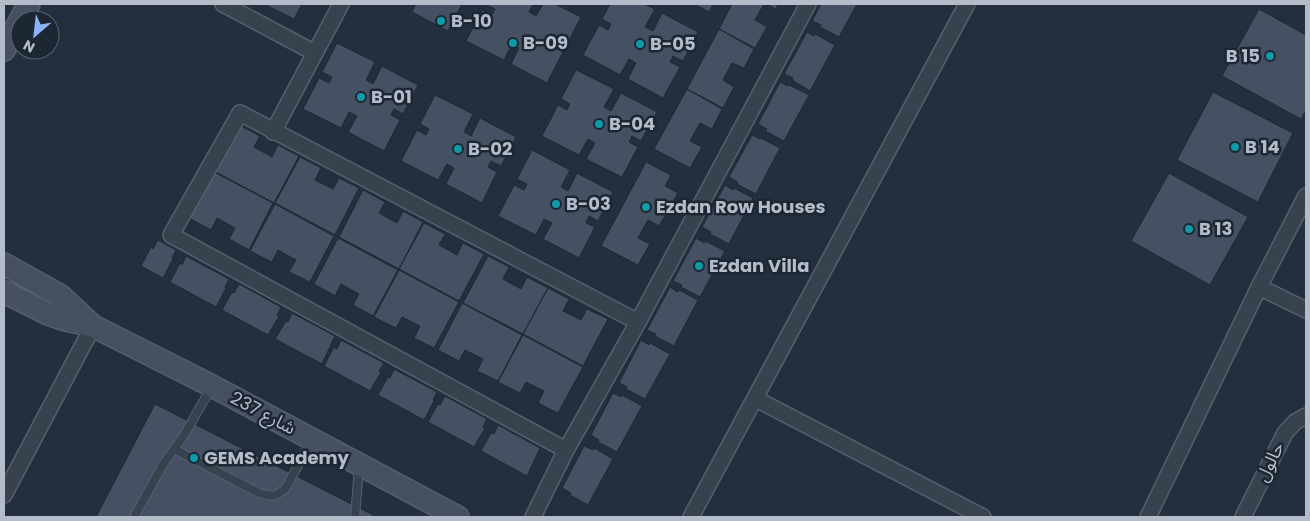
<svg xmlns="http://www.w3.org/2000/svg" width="1310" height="521" font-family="Poppins,'Noto Sans Arabic',sans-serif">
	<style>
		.building { fill: #455162; stroke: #1f2835 }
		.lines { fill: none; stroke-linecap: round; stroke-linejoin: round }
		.lane-casing { stroke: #565f6c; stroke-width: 10 }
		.street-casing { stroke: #565f6c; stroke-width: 18 }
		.secondary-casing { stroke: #565f6c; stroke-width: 24 }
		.lane { stroke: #38414e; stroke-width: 8 }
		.street { stroke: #38414e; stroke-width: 15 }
		.secondary { stroke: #465061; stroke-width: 21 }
		.culture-dot { fill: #0f9aa8; stroke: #1d2633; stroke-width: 2 }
		.labels { text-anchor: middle; stroke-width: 5; stroke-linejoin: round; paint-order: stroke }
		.poi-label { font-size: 18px; font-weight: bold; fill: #b4bcc9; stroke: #1d2633; text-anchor: start }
		.street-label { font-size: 18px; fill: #b4bcc9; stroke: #1d2633 }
	</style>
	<rect width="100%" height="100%" fill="#242f3e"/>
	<path class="building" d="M264,4H302L294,19Z
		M416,4H462L448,31L412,12Z
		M485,4H533L529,12L536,16L543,4H555L581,17L566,46L557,41L554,47L563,52L547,83L511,64L519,48L512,44L504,60L466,41L482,10L492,15L495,9Z
		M610,4H644L655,9L645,27L653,31L662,13L698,32L683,61L673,56L670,62L680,67L663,98L628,79L636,63L629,59L620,75L583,55L599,25L608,30L611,24L602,19Z
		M694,4H713L709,12Z
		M732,4H764L755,20L767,27L755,48L719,29Z
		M767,4H778L776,9Z
		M821,4H857L839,37L820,27L821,25L812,21Z
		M1259,9L1306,35V110L1301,119L1222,76Z
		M719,29L754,49L744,68L732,63L723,80L734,87L723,108L687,89Z
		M807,32L814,36L815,34L835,45L810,91L792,80L793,78L784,74Z
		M337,43L375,62L366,80L373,84L382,66L418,85L403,114L394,109L391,115L400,120L384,151L348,132L357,116L349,112L341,128L303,109L319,78L329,83L332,77L322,72Z
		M576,70L614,89L604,107L611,111L621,93L657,112L641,141L632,136L629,142L638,147L622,177L586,159L595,143L588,139L579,155L542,136L558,105L567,110L570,104L561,99Z
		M780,82L788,86L789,85L809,95L784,141L765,131L767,129L758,124Z
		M687,89L722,109L712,129L700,123L690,141L702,147L690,168L654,149Z
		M1213,92L1293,133L1258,202L1177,160Z
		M435,95L473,114L464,132L471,136L480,118L516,137L501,166L491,161L488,167L497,172L482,203L446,184L454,168L447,164L438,180L401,161L417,130L426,135L429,129L420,124Z
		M239,125L260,136L254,147L272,157L278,145L299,156L274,203L214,171Z
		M752,135L760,139L761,138L780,148L756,194L737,184L738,182L729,177Z
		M532,150L570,170L561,187L568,191L577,173L613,192L598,221L589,216L586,223L595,227L579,258L543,239L552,223L544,219L536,235L498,216L514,185L524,190L527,184L517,179Z
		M300,157L321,168L315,180L333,189L339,178L359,188L335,235L275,203Z
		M646,162L671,175L665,186L678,193L659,226L648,220L638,238L650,244L638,265L601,246Z
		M214,172L273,203L249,250L229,239L235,228L217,218L211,230L189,218Z
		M1169,173L1248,217L1210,285L1131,241Z
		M725,185L733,190L734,188L753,198L729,244L710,234L711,232L702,227Z
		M363,190L385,202L379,213L397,223L403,211L423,222L399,269L339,237Z
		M275,204L334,236L310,282L289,272L296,260L278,250L272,262L250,251Z
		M424,223L445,234L439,245L457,255L463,243L484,254L459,301L399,269Z
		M338,238L398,270L373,316L353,305L359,294L341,284L335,296L314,284Z
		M696,238L704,243L705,241L725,251L700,297L681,287L682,285L673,281Z
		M158,240L176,250L172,258L173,259L163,278L141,266L151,247L153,249Z
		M186,256L229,279L225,287L226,288L216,307L170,282L180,263L182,265Z
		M488,256L509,267L503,279L521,289L527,277L548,288L523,334L463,303Z
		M399,270L459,302L434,348L414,338L420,326L402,317L396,328L374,317Z
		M239,284L281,307L277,315L279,316L268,335L222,310L232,292L234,293Z
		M670,287L678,292L679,290L698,300L674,346L655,336L656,334L647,330Z
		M548,288L569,299L563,311L581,320L587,309L608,319L583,366L523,334Z
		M462,303L522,335L498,381L477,371L483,359L465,350L459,361L438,350Z
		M292,313L335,336L322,364L275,339L286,321L288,322Z
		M523,335L583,367L558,413L538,403L544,391L526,382L520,393L498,382Z
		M341,340L384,363L379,371L381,372L370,391L324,366L334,347L337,349Z
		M641,340L649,345L650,343L670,354L645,399L626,389L627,387L619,383Z
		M394,369L437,392L433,400L434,401L424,420L378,395L388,377L390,378Z
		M613,393L621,397L622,395L642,406L617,452L598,442L599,440L591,435Z
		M445,396L487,419L483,427L485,428L474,447L428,422L438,404L440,405Z
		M155,404L377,517H96Z
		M498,425L540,448L527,476L481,451L491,433L494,434Z
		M584,446L593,450L594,448L613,459L588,505L570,495L571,493L562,488Z"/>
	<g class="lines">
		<g class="lane-casing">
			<path id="lane" d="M174,449L261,494L274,496L285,489L312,440
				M134,517L164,463L183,437L211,388
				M355,517L359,467"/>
		</g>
		<g class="street-casing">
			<path id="street" d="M223,4L315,53
				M273,132L341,4
				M1259,287L1306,310
				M756,399L983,517
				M566,450L171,235L240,113L638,322
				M4,495L93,326
				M533,517L566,450L638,322L808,4
				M691,517L967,4
				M1148,517L1259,287L1306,196
				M1243,517L1285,433L1295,422L1306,416"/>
		</g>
		<g class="secondary-casing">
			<path id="secondary" d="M20,20L29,4
				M4,50L20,20
				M4,264L61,296L93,326
				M4,292L48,314L62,319L93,326L212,386L458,517"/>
		</g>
		<use href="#lane" class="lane"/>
		<use href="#street" class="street"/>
		<use href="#secondary" class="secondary"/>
	</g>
	<g class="culture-dot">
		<circle cx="441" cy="21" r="5"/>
		<circle cx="513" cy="43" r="5"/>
		<circle cx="640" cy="44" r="5"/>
		<circle cx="1270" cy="56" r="5"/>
		<circle cx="361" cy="97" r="5"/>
		<circle cx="599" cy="124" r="5"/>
		<circle cx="1235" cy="147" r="5"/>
		<circle cx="458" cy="149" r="5"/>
		<circle cx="556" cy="204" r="5"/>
		<circle cx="646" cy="207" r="5"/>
		<circle cx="1189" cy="229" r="5"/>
		<circle cx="699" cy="266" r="5"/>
		<circle cx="194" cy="458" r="5"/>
	</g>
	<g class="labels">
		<g class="poi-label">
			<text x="451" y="27">B-10</text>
			<text x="523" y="49">B-09</text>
			<text x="650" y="50">B-05</text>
			<text x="1260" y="62" text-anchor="end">B 15</text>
			<text x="371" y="103">B-01</text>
			<text x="609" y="130">B-04</text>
			<text x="1245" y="153">B 14</text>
			<text x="468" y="155">B-02</text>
			<text x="566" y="210">B-03</text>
			<text x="656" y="213">Ezdan Row Houses</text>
			<text x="1199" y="235">B 13</text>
			<text x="709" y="272">Ezdan Villa</text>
			<text x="204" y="464">GEMS Academy</text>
		</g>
		<g class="street-label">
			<text transform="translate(263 413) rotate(28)" y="6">شارع 237</text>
			<text transform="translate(1270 462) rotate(-64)" y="6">حالول</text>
		</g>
	</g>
	<rect width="1310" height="521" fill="none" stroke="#b4bcc9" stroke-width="10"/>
	<g transform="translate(35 35) rotate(208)"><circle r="24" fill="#1d2633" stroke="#59626f"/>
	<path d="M0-4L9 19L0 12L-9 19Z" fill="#8ab4f8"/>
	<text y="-8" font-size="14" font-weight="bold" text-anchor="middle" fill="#b4bcc9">N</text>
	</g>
</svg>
